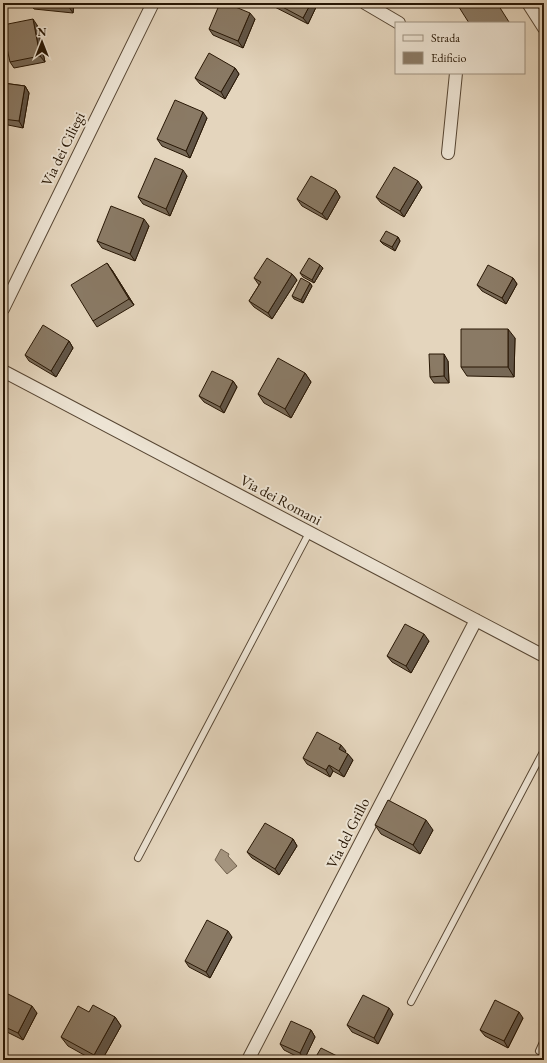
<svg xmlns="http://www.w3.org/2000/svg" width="547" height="1063" font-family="'EB Garamond',serif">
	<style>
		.water { fill: #a4947e; stroke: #72624e }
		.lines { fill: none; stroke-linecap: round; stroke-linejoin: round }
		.lane-casing { stroke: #574633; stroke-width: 8 }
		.street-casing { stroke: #574633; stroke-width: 14 }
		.lane { stroke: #ede4d4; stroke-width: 6 }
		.street { stroke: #ede4d4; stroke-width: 12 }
		.wall { fill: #776957; stroke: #281705 }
		.shaded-wall { fill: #615547; stroke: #281705 }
		.building { fill: #8a7a65; stroke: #281705 }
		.labels { text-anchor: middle; stroke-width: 4; stroke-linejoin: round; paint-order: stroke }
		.street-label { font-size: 15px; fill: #281705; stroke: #ede4d4 }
	</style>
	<rect width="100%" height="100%" fill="#e4d5bd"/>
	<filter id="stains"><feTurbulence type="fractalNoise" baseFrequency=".005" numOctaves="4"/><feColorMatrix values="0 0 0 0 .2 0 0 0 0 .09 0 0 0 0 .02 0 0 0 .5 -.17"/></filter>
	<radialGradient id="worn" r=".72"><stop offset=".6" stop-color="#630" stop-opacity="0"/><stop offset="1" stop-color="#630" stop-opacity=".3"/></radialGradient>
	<path class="water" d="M221,849L229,854L228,856L237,866L227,874L215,860Z"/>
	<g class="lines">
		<g class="lane-casing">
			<path id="lane" d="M138,858L309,533
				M411,1002L544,750
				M539,1051L544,1040"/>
		</g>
		<g class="street-casing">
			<path id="street" d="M365,3L399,23
				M528,3L544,28
				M448,153L456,73
				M3,309L153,3
				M3,371L544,656
				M248,1060L476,620"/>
		</g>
		<use href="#lane" class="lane"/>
		<use href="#street" class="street"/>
	</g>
	<path class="wall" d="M29,3H74L73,13L34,9Z
		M267,3H318L308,24Z
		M255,19L243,48L213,35L209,29Z
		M37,25L45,62L14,68L10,62Z
		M235,68L239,74L225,99L200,84L195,78Z
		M3,83L25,86L29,93L23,128L3,124Z
		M207,118L190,158L162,146L157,139Z
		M187,176L170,216L143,204L138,197Z
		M422,187L404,217L381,203L376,197Z
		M336,190L340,197L327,220L302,206L297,199Z
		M149,226L135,261L102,248L97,241Z
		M398,237L400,241L395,251L383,244L380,241Z
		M323,268L314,283L303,277L300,273Z
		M112,270L134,305L97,327L93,321Z
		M292,274L297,280L272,319L254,307L249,301L259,285L254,278Z
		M513,278L517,284L506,304L482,291L477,285Z
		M310,283L312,286L303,303L294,299L292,296Z
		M515,338L514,377L467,376L461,367Z
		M69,341L73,348L56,377L29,361L25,355Z
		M448,361L449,383H434L430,377Z
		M305,373L311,382L291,418L264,403L258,394Z
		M233,381L237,387L224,413L204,402L199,396Z
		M429,641L411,673L392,662L387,656Z
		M346,751L345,752L353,760L344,777L333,771L330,777L307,764L303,758Z
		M375,825L433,830L420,854L381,834Z
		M293,839L297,846L279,875L252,858L247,852Z
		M232,937L210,978L189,967L185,961Z
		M3,1000L37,1013L23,1040L3,1030Z
		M89,1012L115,1017L121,1026L102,1060H93L68,1046L61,1037Z
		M393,1014L378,1044L352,1032L347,1025Z
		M523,1018L508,1048L485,1036L480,1030Z
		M311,1030L315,1037L304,1060L284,1050L280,1044Z"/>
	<path class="shaded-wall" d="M69,3H74L73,13L69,7Z
		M311,3H318L308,24L303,18Z
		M250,13L255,19L243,48L238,41Z
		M33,19L37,25L45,62L40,56Z
		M235,68L239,74L225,99L221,92Z
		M25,86L29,93L23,128L19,121Z
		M203,112L207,118L190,158L186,151Z
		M183,170L187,176L170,216L166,209Z
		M418,181L422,187L404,217L400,211Z
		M336,190L340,197L327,220L322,214Z
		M144,219L149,226L135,261L130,254Z
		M398,237L400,241L395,251L392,247Z
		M107,263L112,270L134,305L129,299Z
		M320,265L323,268L314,283L312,280Z
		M292,274L297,280L272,319L268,313Z
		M513,278L517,284L506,304L502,298Z
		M310,283L312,286L303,303L301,300Z
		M508,329L515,338L514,377L508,367Z
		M69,341L73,348L56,377L51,371Z
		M444,354L448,361L449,383L444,376Z
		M305,373L311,382L291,418L285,409Z
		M233,381L237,387L224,413L220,407Z
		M424,634L429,641L411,673L406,666Z
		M341,745L346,751L344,755L339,749Z
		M348,754L353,760L344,777L339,771Z
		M329,765L333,771L330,777L326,770Z
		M426,820L433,830L420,854L413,845Z
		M293,839L297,846L279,875L275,869Z
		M228,931L232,937L210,978L206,972Z
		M32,1006L37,1013L23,1040L18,1033Z
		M389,1008L393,1014L378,1044L374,1038Z
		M519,1012L523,1018L508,1048L504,1041Z
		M115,1017L121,1026L102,1060H97L94,1055Z
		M311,1030L315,1037L304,1060L300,1053Z"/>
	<path class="building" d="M31,3H69V7Z
		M220,3H226L250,13L238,41L209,29Z
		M275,3H311L303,18Z
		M458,3H497L509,22L508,23H469L457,4Z
		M33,19L40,56L10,62L3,30V25Z
		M209,53L235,68L221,92L195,78Z
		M3,83L25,86L19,121L3,119Z
		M175,100L203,112L186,151L157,139Z
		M155,158L183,170L166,209L138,197Z
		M394,167L418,181L400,211L376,197Z
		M311,176L336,190L322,214L297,199Z
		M111,206L144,219L130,254L97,241Z
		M386,231L398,237L392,247L380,241Z
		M267,258L292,274L268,313L249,301L261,282L254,278Z
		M309,258L320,265L312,280L300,273Z
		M107,263L129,299L93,321L71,285Z
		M488,265L513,278L502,298L477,285Z
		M301,278L310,283L301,300L292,296Z
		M43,325L69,341L51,371L25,355Z
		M461,329H508V367H461Z
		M429,354H444V376L430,377Z
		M278,358L305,373L285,409L258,394Z
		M212,371L233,381L220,407L199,396Z
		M405,624L424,634L406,666L387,656Z
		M317,732L341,745L339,749L348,754L339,771L329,765L326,770L303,758Z
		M388,800L426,820L413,845L375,825Z
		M265,823L293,839L275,869L247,852Z
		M207,920L228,931L206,972L185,961Z
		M6,993L32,1006L18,1033L3,1026V1000Z
		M363,995L389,1008L374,1038L347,1025Z
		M495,1000L519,1012L504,1041L480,1030Z
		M93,1005L115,1017L94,1055L61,1037L78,1006L89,1012Z
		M291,1021L311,1030L300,1053L280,1044Z
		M321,1048L343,1059L342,1060H314Z"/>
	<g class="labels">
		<g class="street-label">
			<text transform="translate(63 149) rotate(-64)" y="5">Via dei Ciliegi</text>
			<text transform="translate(281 500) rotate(28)" y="5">Via dei Romani</text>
			<text transform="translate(348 833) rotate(-63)" y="5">Via del Grillo</text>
		</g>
	</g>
	<rect width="547" height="1063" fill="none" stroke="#e4d5bd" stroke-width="16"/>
	<rect x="4" y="4" width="539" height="1055" fill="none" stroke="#281705" stroke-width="2"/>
	<rect x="8" y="8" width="531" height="1047" fill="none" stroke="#281705"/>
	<rect x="395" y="22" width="130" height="52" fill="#ede4d4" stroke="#9e9281"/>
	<rect x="403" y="35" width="20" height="6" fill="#ede4d4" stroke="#9e9281"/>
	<text x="431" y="42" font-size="12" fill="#281705">Strada</text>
	<rect x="403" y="52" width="20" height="12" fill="#8a7a65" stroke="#9e9281"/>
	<text x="431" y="62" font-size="12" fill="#281705">Edificio</text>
	<g transform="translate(42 42)" stroke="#ede4d4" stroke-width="3" paint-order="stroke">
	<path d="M0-3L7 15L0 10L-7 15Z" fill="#281705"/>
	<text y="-6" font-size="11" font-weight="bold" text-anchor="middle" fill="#281705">N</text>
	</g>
	<rect width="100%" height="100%" filter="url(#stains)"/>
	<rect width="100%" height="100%" fill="url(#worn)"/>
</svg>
